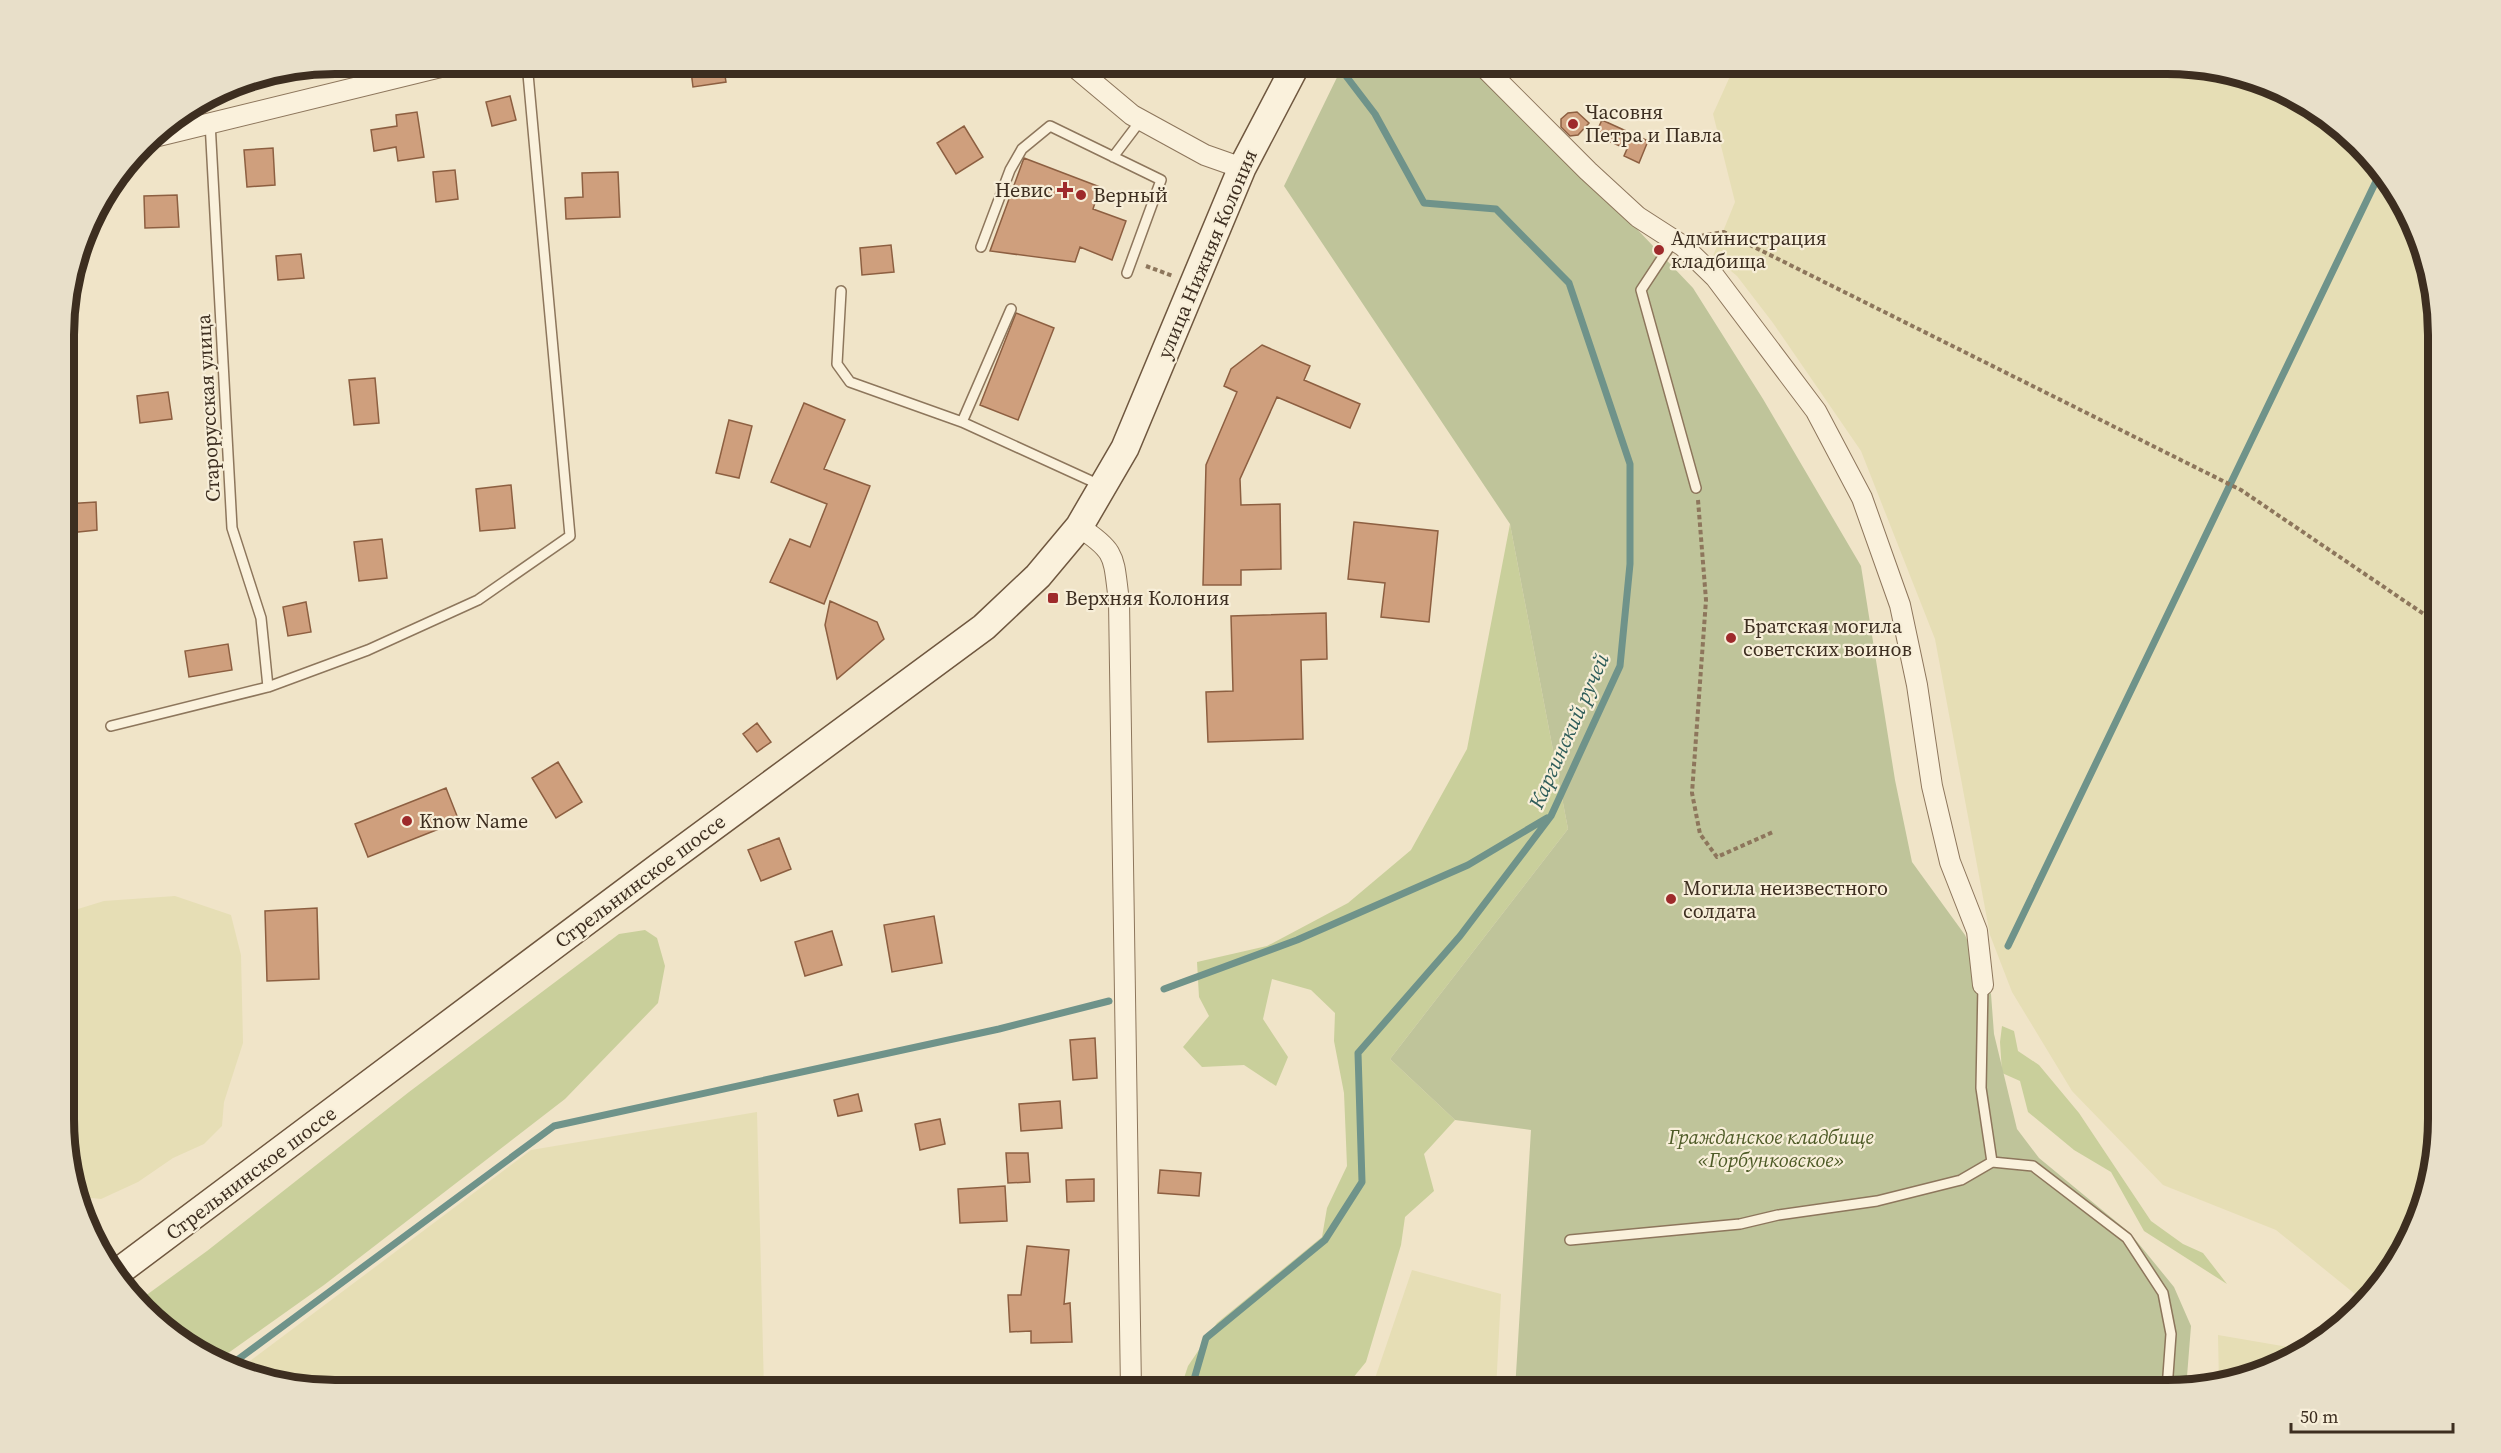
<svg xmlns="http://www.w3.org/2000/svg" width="2501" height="1453" font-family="'Source Serif 4',serif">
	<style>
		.farmland { fill: #e6deb5 }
		.green { fill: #c9cf9b }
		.cemetery { fill: #bfc49a }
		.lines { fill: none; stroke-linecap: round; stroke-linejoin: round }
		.stream { stroke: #6f938a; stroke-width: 7 }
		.building { fill: #cf9f7d; stroke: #8d5f41; stroke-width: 1.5 }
		.lane-casing { stroke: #8d765c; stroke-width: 12 }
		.street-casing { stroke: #8d765c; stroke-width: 22 }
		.secondary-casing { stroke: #6f573f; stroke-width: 30 }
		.path { stroke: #8d765c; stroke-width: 4; stroke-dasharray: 4.5 3; stroke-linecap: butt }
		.lane { stroke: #faf1dc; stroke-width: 9 }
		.street { stroke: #faf1dc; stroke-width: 20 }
		.secondary { stroke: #faf1dc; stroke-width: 27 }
		.poi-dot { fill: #9e2a2b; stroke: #f7eed8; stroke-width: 2 }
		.labels { text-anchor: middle; stroke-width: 4.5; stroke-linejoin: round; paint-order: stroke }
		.poi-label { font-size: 20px; fill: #3d2e20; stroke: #f7eed8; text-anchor: start }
		.street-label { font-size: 20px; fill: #3d2e20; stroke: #f7eed8 }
		.park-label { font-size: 20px; font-style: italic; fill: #4d5a26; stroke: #f7eed8 }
		.water-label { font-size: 21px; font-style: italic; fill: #2f5d5a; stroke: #f7eed8 }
		.rim { fill: none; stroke: #3d2e20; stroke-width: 8 }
	</style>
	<rect width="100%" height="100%" fill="#f0e4c8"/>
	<path class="farmland" d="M1736,63H2167L2237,72L2302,99L2392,184L2424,248L2437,317V1136L2402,1254L2362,1296L2355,1294L2276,1230L2163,1185L2072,1091L2012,992L1990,935L1935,639L1861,451L1773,323L1737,276L1713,256L1735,202L1713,114Z
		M175,896L231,915L241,955L243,1043L224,1102L222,1126L204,1144L173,1158L138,1182L101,1199L82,1197L65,1153V913L104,901Z
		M757,1112L764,1390H334L265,1381L238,1370L531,1150Z
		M1412,1270L1501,1294L1496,1390H1371Z
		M2218,1335L2306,1350L2253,1376L2219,1383Z"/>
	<path class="green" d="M1510,524L1568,829L1390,1059L1455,1120L1424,1154L1434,1191L1405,1217L1401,1245L1366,1362L1343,1390H1180L1188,1366L1217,1323L1322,1237L1327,1208L1347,1166L1344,1093L1334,1041L1335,1013L1311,990L1272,979L1263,1019L1288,1057L1276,1086L1244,1065L1202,1067L1183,1047L1209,1016L1199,997L1197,962L1267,946L1348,903L1411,850L1467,749Z
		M645,930L657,938L665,966L658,1003L565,1099L324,1285L217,1361L199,1354L141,1299L207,1251L409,1092L619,934Z
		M2002,1026L2014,1031L2018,1051L2039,1065L2079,1113L2151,1221L2183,1244L2203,1253L2227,1284L2144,1231L2111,1172L2074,1150L2028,1112L2020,1081L2002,1073L2000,1042Z"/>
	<path class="cemetery" d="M1344,63H1465L1615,206L1693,288L1763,399L1861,566L1895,780L1912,862L1965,935L1991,994L1994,1034L2017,1129L2039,1158L2130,1233L2174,1287L2191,1326L2186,1389L1515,1390L1531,1130L1455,1120L1390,1059L1568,829L1510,524L1284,186Z"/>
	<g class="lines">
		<path class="stream" d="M2008,946L2380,173
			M1164,989L1297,940L1468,865L1547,818
			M229,1366L554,1126L999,1029L1109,1001
			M1191,1390L1206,1338L1325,1240L1362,1182L1358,1053L1460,936L1551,816L1620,666L1630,564V464L1569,283L1496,209L1424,203L1375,114L1346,76"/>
	</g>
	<path class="building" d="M690,63H723L726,82L693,87Z
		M510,96L516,120L492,126L486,102Z
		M417,112L424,157L398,161L396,147L374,151L371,130L397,126L396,115Z
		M1577,112L1589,123L1578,135L1570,136L1561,127V119L1568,113Z
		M1602,120L1648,141L1639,163L1624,156L1627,149L1595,135Z
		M964,126L983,157L956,174L937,143Z
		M273,148L275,185L247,187L244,150Z
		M1024,158L1100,187L1093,209L1126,221L1112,260L1080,247L1075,262L990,251Z
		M455,170L458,199L436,202L433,172Z
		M618,172L620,217L566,219L565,198L583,197L582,173Z
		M177,195L179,227L145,228L144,196Z
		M891,245L894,272L862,275L860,248Z
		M301,254L304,278L278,280L276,256Z
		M1016,313L1054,328L1018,420L980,405Z
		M1262,345L1310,366L1304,380L1360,404L1350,428L1277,397L1240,479L1241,505L1280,504L1281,569L1241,570V585H1203L1206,465L1237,392L1224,386L1231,369Z
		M375,378L379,423L354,425L349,380Z
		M168,392L172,419L140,423L137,396Z
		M804,403L845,420L824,469L870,486L824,604L770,582L790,539L810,547L827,504L771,482Z
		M729,420L752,426L739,478L716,473Z
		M511,485L515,528L480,531L476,489Z
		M96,502L97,530L69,533L65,504Z
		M1354,522L1438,531L1429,622L1381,617L1385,583L1348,579Z
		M382,539L387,578L359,581L354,542Z
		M830,601L877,622L884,639L837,679L825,625Z
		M306,602L311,632L288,636L283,607Z
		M1326,613L1327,659L1301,660L1303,739L1208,742L1206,692L1233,691L1231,616Z
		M228,644L232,670L189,677L185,651Z
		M757,723L771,742L757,752L743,734Z
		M558,762L582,802L556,818L532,778Z
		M446,788L459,821L368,857L355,824Z
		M779,838L791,869L761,881L748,850Z
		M317,908L319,979L267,981L265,911Z
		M934,916L942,963L892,972L884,925Z
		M832,931L842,965L805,976L795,942Z
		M1095,1038L1097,1078L1073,1080L1070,1040Z
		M858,1094L862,1111L838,1116L834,1100Z
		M1060,1101L1062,1128L1021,1131L1019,1104Z
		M940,1119L945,1144L920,1150L915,1124Z
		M1006,1153H1028L1030,1182L1008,1183Z
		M1160,1170L1201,1173L1199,1196L1158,1193Z
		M1094,1179V1201L1067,1202L1066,1180Z
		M1005,1186L1007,1221L960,1223L958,1189Z
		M1027,1246L1069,1250L1064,1304L1070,1303L1072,1342L1031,1343V1331L1010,1332L1008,1295H1021Z"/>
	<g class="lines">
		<g class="lane-casing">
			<path id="lane" d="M210,122L232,528L261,618L268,687
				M1113,157L1141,120
				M1674,240L1641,290L1696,488
				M981,247L1010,170L1022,149L1050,126L1161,180L1127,273
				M841,291L837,364L850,382L962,422L1100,485
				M962,422L1011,309
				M111,726L268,687L368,650L478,600L570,536L527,63
				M1983,985L1981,1088L1992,1162L2033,1166L2127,1238L2163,1293L2171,1334L2167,1389
				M1570,1240L1740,1224L1778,1215L1877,1201L1961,1180L1992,1162"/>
		</g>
		<g class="street-casing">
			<path id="street" d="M1070,63L1132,115L1205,155L1242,168
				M1480,63L1588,171L1638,217L1683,246L1715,277L1816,411L1862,498L1900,605L1917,685L1932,786L1950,862L1977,931L1983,985
				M150,138L457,63
				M1079,527C1118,552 1113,558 1119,601L1131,1390"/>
		</g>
		<g class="secondary-casing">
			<path id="secondary" d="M114,1275L660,866L984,627L1038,576L1079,527L1125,448L1242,168L1297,63"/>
		</g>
		<path class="path" d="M1700,236L1724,232L2241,490L2437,623
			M1146,266L1173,276
			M1698,500L1706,600L1692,793L1700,834L1717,857L1773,832"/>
		<use href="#lane" class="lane"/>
		<use href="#street" class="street"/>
		<use href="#secondary" class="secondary"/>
	</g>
	<g class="poi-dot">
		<circle cx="1573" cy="124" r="6"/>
		<path d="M1062 181h6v6h6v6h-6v6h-6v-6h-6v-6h6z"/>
		<circle cx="1081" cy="195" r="6"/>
		<circle cx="1659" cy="250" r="6"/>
		<rect x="1047" y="592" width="12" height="12" rx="3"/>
		<circle cx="1731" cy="638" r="6"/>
		<circle cx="407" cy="821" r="6"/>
		<circle cx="1671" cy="899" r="6"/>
	</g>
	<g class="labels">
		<g class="poi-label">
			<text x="1585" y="119">Часовня<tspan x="1585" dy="23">Петра и Павла</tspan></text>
			<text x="1053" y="197" text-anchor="end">Невис</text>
			<text x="1093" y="202">Верный</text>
			<text x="1671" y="245">Администрация<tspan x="1671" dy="23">кладбища</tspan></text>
			<text x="1065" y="605">Верхняя Колония</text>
			<text x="1743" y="633">Братская могила<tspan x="1743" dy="23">советских воинов</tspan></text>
			<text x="419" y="828">Know Name</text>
			<text x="1683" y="895">Могила неизвестного<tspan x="1683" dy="23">солдата</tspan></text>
		</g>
		<g class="street-label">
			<text transform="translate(1207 254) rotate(-67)" y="7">улица Нижняя Колония</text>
			<text transform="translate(208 408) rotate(-93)" y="7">Старорусская улица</text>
			<text transform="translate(640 881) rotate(-37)" y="7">Стрельнинское шоссе</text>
			<text transform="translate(251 1173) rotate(-37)" y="7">Стрельнинское шоссе</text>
		</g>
		<g class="park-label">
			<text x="1771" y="1144">Гражданское кладбище<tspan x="1771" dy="23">«Горбунковское»</tspan></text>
		</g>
		<g class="water-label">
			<text transform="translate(1569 731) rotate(-66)" y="7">Каргинский ручей</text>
		</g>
	</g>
	<path d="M0 0H2501V1453H0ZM335 74H2167A261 261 0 0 1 2428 335V1119A261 261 0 0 1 2167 1380H335A261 261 0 0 1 74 1119V335A261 261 0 0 1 335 74Z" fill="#e8dfc9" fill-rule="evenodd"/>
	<path class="rim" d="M335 74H2167A261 261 0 0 1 2428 335V1119A261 261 0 0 1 2167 1380H335A261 261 0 0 1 74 1119V335A261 261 0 0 1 335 74Z"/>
	<path d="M2291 1423v9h162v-9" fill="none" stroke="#3d2e20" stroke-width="3"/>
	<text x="2300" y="1423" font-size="18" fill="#3d2e20" stroke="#f7eed8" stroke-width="4.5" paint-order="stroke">50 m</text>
</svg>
